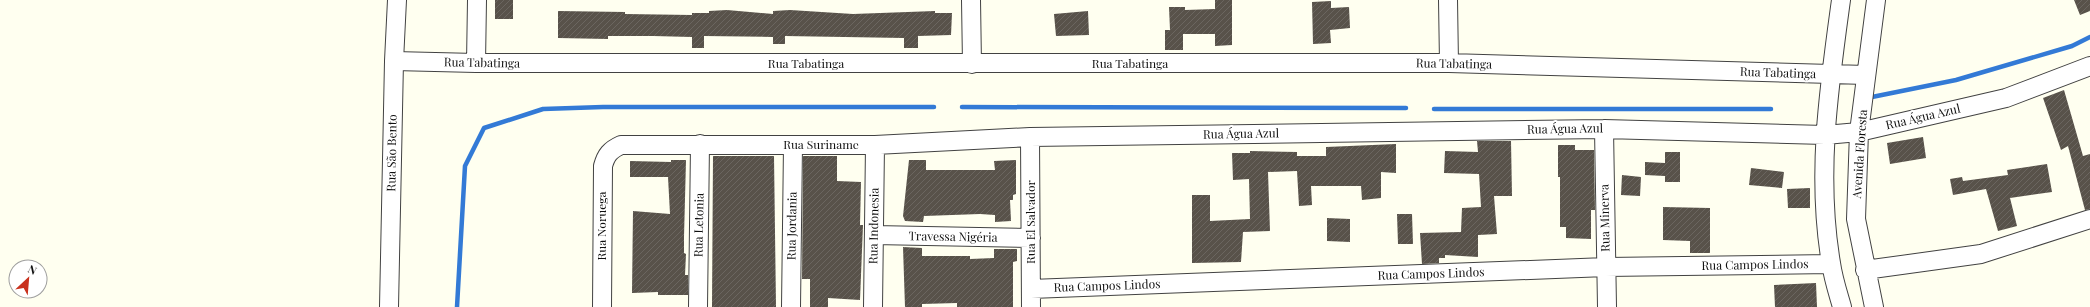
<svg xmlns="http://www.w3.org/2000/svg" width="2090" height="307" font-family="'Playfair Display',serif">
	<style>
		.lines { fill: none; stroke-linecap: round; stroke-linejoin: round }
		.stream { stroke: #337ad6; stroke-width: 4.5 }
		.building { fill: url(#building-hatch) }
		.minor-casing { stroke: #424242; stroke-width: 20 }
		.minor { stroke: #fff; stroke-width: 18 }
		.labels { text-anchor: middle; stroke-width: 4; stroke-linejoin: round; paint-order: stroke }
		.street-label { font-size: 12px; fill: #0f0f0f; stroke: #fff }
	</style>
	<defs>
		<pattern id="building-hatch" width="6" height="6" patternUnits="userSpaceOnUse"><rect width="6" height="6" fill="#58524a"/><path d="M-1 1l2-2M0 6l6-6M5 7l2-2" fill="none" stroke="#6b6660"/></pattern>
	</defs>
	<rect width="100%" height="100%" fill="#fffff0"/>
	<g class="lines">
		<path class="stream" d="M1872,97L1956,80L2072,46L2090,37
			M962,107L1406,108
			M1434,109H1771
			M457,307L465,166L484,128L543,109L603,107H934"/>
	</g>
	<path class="building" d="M495,0H513V19H495Z
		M1215,0H1232V45L1215,46V34H1183V50H1165V30H1170L1169,7H1185V10L1215,9Z
		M2074,0H2090V11L2080,15Z
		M1331,1V8L1349,7L1350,28L1330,30L1331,43L1313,44L1312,2Z
		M727,10L773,14V11L790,10L853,14L935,11V13H952L951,35L918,36V48H904V38L785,36V44H773V37L704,36V48H692V37L653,36H608V39L558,38V11L625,12V14L692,15V13H709V11Z
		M1088,11L1089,35L1056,36L1054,14Z
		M2064,90L2083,156L2090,154V209L2085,210L2068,146L2061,150L2043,98Z
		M1923,137L1926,158L1890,164L1887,143Z
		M1477,141H1511L1512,196H1494L1497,234L1478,235V257L1445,255V258H1439V263L1422,264L1420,233L1461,232L1462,208L1481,207L1479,174L1444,173L1445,151L1478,152Z
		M1396,144V173L1381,172V198L1362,200L1361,186H1311L1312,205L1299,206L1297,171L1268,172L1270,231L1243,232L1241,262L1192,263V195H1210V221L1250,219L1249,179L1233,180L1232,153H1250V151L1297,152V156H1326V147Z
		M1558,145H1575V150H1594L1595,210H1591V239L1566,238V227H1560V177H1558Z
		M1665,152H1680V182H1665V176L1645,175V162L1665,163Z
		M713,156H774L776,307H712Z
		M803,156H837V181L861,182L860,225H863L860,300L828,298V307H810V279H802Z
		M671,160H686L684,237V253L686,254L685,275H688V295H658V292L632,293L633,211L670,214L668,177H630V161L671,162Z
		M909,160H926V170H995L994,161L1016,160V194L1013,195V200H1010L1011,221L995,222V215L980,214L924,216L923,222L905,221L903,216Z
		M2047,164L2052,192L2010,198L2017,226L1998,231L1986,189L1953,195L1950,179L1962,177L1963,181L2008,175L2007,170Z
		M1751,168L1784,172L1782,188L1749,185Z
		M1622,175L1641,177L1640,196L1621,195Z
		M1810,188V208H1788L1787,189Z
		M1663,207L1710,208V253H1690V241L1663,240Z
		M1397,214H1412L1413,244H1398Z
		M1327,218L1350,219V242L1327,241Z
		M903,247L922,248V256H970V259L994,258V249H1017V261L1013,262V307H957V303L922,304V307H905Z
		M1816,283L1817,307H1775L1774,285Z"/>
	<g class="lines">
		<g class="minor-casing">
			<path id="minor" d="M971,0L972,64
				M1448,0L1449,63
				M1841,0C1829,87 1816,175 1831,263C1833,278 1838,293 1842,307
				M394,61L476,63H1449L1866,75
				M476,63L477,0
				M1604,129L1607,307
				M1030,137L1031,307
				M874,235L1031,238
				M1865,270L1981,254L2090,219
				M1031,289L1606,267L1831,264
				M389,307L394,61L397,0
				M602,307L603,166C606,155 610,150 621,145H875L1030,137L1604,129L1825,135L1859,132L2006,98L2090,66
				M698,307L700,144
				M791,307L793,145
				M873,307L875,145
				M1874,307L1856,219L1859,132L1876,0"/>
		</g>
		<use href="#minor" class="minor"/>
	</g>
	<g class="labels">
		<g class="street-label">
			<text transform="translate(482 63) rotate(1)" y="4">Rua Tabatinga</text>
			<text x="806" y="68">Rua Tabatinga</text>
			<text x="1130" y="68">Rua Tabatinga</text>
			<text transform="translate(1454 64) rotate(1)" y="4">Rua Tabatinga</text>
			<text transform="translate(1778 73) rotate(2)" y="4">Rua Tabatinga</text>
			<text transform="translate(1923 117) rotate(-13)" y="4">Rua Água Azul</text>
			<text transform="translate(1565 129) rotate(-1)" y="4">Rua Água Azul</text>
			<text transform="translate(1241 134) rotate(-1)" y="4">Rua Água Azul</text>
			<text x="821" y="149">Rua Suriname</text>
			<text transform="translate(392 153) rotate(-89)" y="4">Rua São Bento</text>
			<text transform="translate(1860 154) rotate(-86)" y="4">Avenida Floresta</text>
			<text transform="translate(1605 218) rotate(-91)" y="4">Rua Minerva</text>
			<text transform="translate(1031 222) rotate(-90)" y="4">Rua El Salvador</text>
			<text transform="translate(699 225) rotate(-89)" y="4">Rua Letonia</text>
			<text transform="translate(602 226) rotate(-90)" y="4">Rua Noruega</text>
			<text transform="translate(792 226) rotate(-89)" y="4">Rua Jordania</text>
			<text transform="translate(874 226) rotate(-89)" y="4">Rua Indonesia</text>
			<text transform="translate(953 237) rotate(1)" y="4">Travessa Nigéria</text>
			<text transform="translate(1755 265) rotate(-1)" y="4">Rua Campos Lindos</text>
			<text transform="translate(1431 274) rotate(-2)" y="4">Rua Campos Lindos</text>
			<text transform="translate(1107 286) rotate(-2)" y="4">Rua Campos Lindos</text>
		</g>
	</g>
	<g transform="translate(28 279) rotate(26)"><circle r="19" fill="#ffffff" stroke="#9f9f9f"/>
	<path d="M0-3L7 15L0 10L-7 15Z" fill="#c9311d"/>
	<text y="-6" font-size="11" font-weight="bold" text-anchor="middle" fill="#0f0f0f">N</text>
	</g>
</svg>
